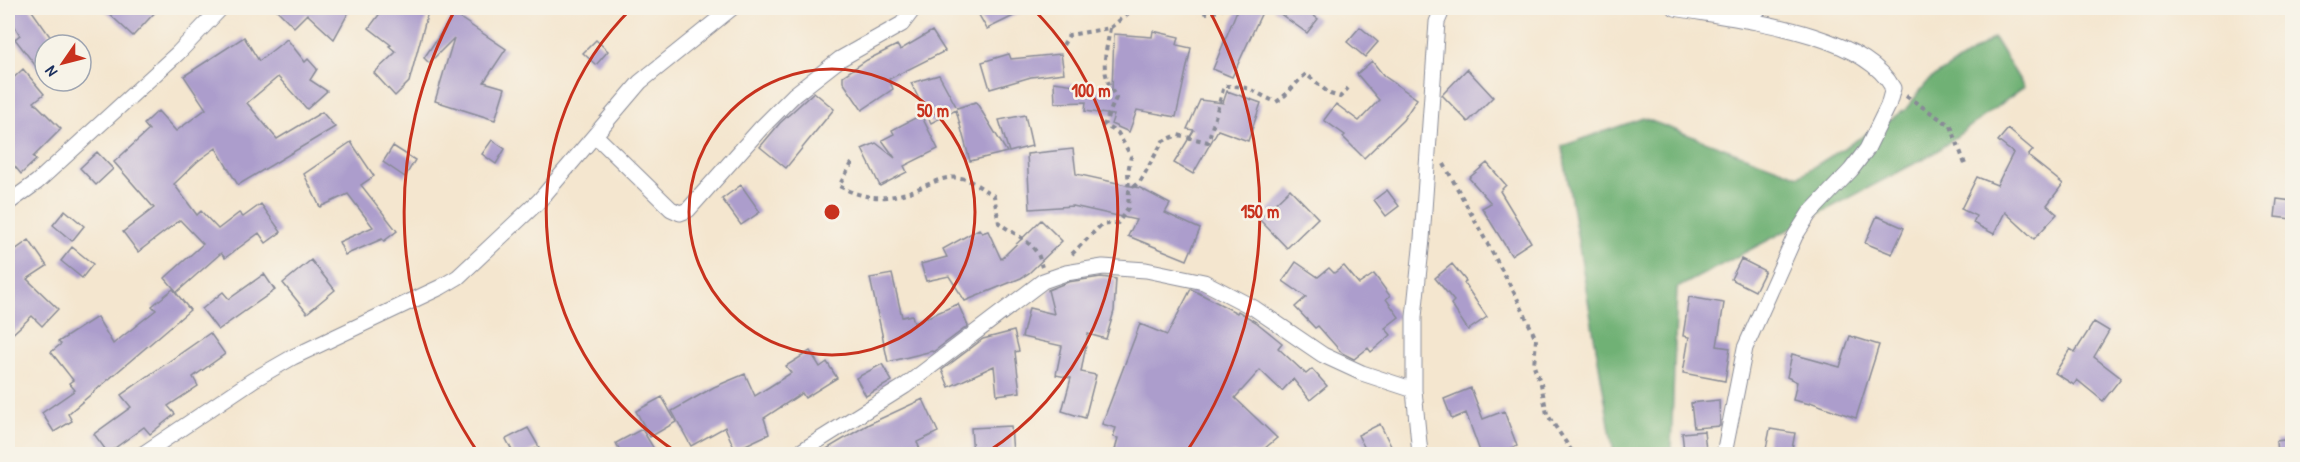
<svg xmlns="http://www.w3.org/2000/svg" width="2300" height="462" font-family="'Patrick Hand',sans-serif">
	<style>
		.forest { fill: #6fb174; stroke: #457069; stroke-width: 1.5 }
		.building { fill: #ac9dcc }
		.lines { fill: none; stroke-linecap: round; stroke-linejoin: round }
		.minor-casing { stroke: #888a96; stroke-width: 17 }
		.path { stroke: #888a96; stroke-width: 4; stroke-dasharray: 4.5 4.5; stroke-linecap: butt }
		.minor { stroke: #fff; stroke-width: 15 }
		.ring { fill: none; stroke: #c8321e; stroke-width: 3 }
		.centre { fill: #c8321e; stroke: #f7f3e8; stroke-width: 3 }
		.ring-label { font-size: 18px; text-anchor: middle; font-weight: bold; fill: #c8321e; stroke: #f7f3e8; stroke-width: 5; stroke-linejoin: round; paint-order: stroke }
	</style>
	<rect width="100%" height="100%" fill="#f7f3e8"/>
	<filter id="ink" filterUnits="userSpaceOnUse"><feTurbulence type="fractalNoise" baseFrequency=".0167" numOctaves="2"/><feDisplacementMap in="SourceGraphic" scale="12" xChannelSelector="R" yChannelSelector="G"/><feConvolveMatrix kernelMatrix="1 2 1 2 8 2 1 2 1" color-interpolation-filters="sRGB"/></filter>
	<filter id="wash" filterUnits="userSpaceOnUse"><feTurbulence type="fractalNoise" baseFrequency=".008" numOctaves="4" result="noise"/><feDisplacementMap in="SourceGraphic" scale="24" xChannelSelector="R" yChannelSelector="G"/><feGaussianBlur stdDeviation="1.35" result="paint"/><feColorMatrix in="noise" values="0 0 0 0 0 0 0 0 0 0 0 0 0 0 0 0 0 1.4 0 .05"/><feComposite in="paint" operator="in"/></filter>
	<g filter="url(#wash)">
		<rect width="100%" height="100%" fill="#f4e6cf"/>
		<path class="forest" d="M1994,38L2024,87L1931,155L1677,288L1671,449L1673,454H1614L1562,146L1643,118L1799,176L1905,110L1929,80Z"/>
		<g id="blocks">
			<path class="building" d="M8,8H30L56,45H45V78L15,39L20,35L8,15Z
				M103,8H159L133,36Z
				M275,8H351L334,39L307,14L294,27Z
				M384,8H429L409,82L395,96L374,73L396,52L389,46L391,45L369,28Z
				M975,8H1030L987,29Z
				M1238,8H1264L1232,77L1213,69Z
				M1272,8H1303L1318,19L1307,33Z
				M454,14L506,49L484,82L505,88L495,120L435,101L454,38L429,63L424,58Z
				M1360,27L1378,42L1365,57L1347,42Z
				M932,31L945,51L889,79L893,89L862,110L843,82V76L867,60L897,45L900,50Z
				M1153,31L1179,37L1177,45L1191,48L1176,117L1137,110L1129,132L1111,124L1114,115L1085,111L1086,102L1055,103L1054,82L1112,90L1114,34L1152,37Z
				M244,37L259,61L287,39L305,62L308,59L317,69L310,80L327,91L307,109L278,77L247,103L277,139L322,112L335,127L238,185L216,148L198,161L174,184L197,215L201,211L218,229L239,213L243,217L261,204L281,232L266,243L259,233L225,258L221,253L177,292L165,278L203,244L180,220L138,252L123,232L154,208L114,162L149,130L144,124L158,111L176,131L206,109L184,76Z
				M596,40L608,51L596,65L583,53Z
				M1009,54L1011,59L1061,54L1064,73L1031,77L990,89L982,62Z
				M1372,61L1384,76L1417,99L1403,120L1364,158L1343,137L1345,135L1324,120L1336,104L1359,121L1379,100L1357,74Z
				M23,69L44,94L34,102L61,129L33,157L36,160L21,174L8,158V83Z
				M1467,69L1493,97L1468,122L1442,95Z
				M939,75L957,108L976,102L1007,152L970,161L956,110L931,123L911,83Z
				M1227,91L1261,103L1248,141L1218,130L1193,174L1174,163L1194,130L1187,129L1200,100L1223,103Z
				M814,92L834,109L786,168L760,147L780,123Z
				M921,115L938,149L904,166L907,172L880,186L862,149L876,143L895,158L882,140L894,134L892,130Z
				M1025,115L1032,146L1009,152L999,120Z
				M2008,129L2033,150L2028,156L2063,184L2047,205L2057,214L2034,239L2005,212L1994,234L1973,223L1976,216L1961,209L1977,177L1997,185L2013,153L1998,141Z
				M492,140L505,149L496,164L482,154Z
				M351,142L374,176L361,185L397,231L384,241L382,239L345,255L339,242L373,227L348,194L320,207L304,174Z
				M393,146L415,160L405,177L383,162Z
				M1073,149L1076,174L1140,188L1170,204L1165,213L1200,229L1187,260L1128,236L1136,220L1073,206L1030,209L1027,154Z
				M97,152L113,169L96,185L80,168Z
				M1487,163L1506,185L1500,191L1531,242L1511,255L1482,208L1491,203L1469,178Z
				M741,185L760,212L741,225L722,199Z
				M1290,189L1318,218L1287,248L1259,219Z
				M1387,190L1399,206L1386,216L1374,200Z
				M2277,199L2292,201V219L2275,217Z
				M65,210L84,226L72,241L53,225Z
				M1877,216L1904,228L1892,254L1865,243Z
				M1041,220L1062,241L1029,273L1021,278L965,301L949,276L926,281L921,264L947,257L943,249L979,229L982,233L988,231L1001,259Z
				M29,240L47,266L27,279L58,309L42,326L32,316L8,338V255Z
				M72,247L93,264L82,278L61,261Z
				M1741,259L1765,271L1755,291L1731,279Z
				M311,260L335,290L307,313L283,283Z
				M1296,262L1318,277L1329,268L1334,273L1344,266L1359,284L1374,274L1390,296L1386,299L1399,317L1385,328L1391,335L1371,352L1368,348L1354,359L1342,353L1318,326L1315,328L1295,307L1306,297L1283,281Z
				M1452,264L1466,281L1464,283L1487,317L1468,330L1451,304L1454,301L1435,278Z
				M264,274L275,290L218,330L202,309L223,292L229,299Z
				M892,274L902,317L912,315L914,323L958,304L968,326L933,352L932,351L888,362L870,278Z
				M1101,277L1116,279L1114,311L1106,339L1088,334L1081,372L1096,375L1085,418L1062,411L1071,378L1056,375L1062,346L1022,337L1029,308L1054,314L1048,290L1068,282Z
				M173,289L190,310L68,414L72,421L54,432L42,413L75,390L69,383L73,380L51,352L61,344L58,342L97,317L113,344L156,310L152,306Z
				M1191,289L1237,313L1238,311L1256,322L1282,343L1278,348L1306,374L1312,369L1327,386L1310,400L1293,379L1282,391L1260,370L1235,398L1277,438L1258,454H1114L1118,438L1113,437L1116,428L1102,424L1140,324L1167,335Z
				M1689,297L1724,303L1717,346L1730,348L1725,381L1683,373L1689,337L1683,336Z
				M2094,322L2109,331L2094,357L2121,378L2103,401L2077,380L2074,385L2055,373L2070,349L2075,352Z
				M1014,331L1019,351L1015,352L1020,392L997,395L994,366L949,387L942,370L983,339Z
				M210,333L225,354L193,377L198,386L168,406L175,414L150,434L144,427L108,453L94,434L131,407L121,395Z
				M1850,336L1879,345L1856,418L1810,402V404L1793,400L1797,382L1787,377L1792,354L1840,367Z
				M810,351L820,367L827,362L837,378L805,398L802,393L764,418L769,434L735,450L725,427L691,446L672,411L714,387L745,374L755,396L791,373L786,366Z
				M882,364L892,381L866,396L856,378Z
				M1471,388L1483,419L1504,411L1517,446L1512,448L1514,454H1481L1466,413L1452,419L1444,399Z
				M662,397L676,422L650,437L636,411Z
				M923,399L938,432L917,442L922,454H818L869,424Z
				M1719,400L1720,426L1694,428L1691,403Z
				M1380,424L1393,450L1383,454H1368L1358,435Z
				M1011,426L1013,454H973L971,428Z
				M528,428L539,447L526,454H514L506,439Z
				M642,429L657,454H622L616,443Z
				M1770,429L1795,433L1791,454H1765Z
				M1704,431L1706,450L1684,451L1682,433Z
				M2292,439V454H2277L2276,441Z"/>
		</g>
	</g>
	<g filter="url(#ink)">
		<use href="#blocks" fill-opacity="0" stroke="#888a96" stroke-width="1.5"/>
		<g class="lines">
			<g class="minor-casing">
				<path id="minor" d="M1675,8C1735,19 1862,31 1893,88L1888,106L1867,149L1851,170L1809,214L1795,236L1745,348L1724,454
					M1745,20L1760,8
					M596,136L671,209L680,213L688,210L761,128L794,95L840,59L902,24L914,8
					M8,203L37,182L178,53L221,8
					M143,454L253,380L293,357L441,287L458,277L539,201L640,82L732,8
					M797,454L905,386L1043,281L1066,273L1103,267L1146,270L1204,282L1254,308L1323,355L1362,373L1414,390
					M1420,454L1414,390V317L1422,239L1437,22L1443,8"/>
			</g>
			<path class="path" d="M1186,8L1207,13L1221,11L1222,8
				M1110,28C1105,61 1099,68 1116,98L1104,125L1118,133L1131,156L1128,172L1129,191
				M1063,45L1069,35L1110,28L1135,8
				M1906,96L1951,126L1966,167
				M852,163L839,186C864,199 884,201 912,191C929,185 942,175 961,178C972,180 985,191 994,196L999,223C1012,233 1028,239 1037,253C1040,257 1040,262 1042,267
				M1444,164L1517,298L1536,339L1534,366L1541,384L1547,414L1571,450L1583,454
				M1072,254L1101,225L1118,223L1128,208L1129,191L1141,180L1163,141L1178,135L1208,142L1224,86C1251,85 1254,93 1276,102C1288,95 1295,83 1306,74L1330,94L1340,97L1350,86"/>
			<use href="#minor" class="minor"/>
		</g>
	</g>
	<g class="ring">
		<circle cx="832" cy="212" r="143"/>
		<path d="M678 453A286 286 0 0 1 632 8M1032 8A286 286 0 0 1 986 453"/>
		<path d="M479 454A428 428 0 0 1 456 8M1208 8A428 428 0 0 1 1185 454"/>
	</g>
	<circle cx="832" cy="212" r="9" class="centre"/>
	<g class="ring-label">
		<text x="1091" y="97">100 m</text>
		<text x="933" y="117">50 m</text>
		<text x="1260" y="218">150 m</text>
	</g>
	<rect width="2300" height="462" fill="none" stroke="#f7f3e8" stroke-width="30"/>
	<g transform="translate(63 63) rotate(235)"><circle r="28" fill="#f7f3e8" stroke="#9fa5b1" stroke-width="1.5"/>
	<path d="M0-4.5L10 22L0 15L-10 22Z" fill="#c8321e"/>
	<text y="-9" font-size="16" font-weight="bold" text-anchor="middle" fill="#1b2f5e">N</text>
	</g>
</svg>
